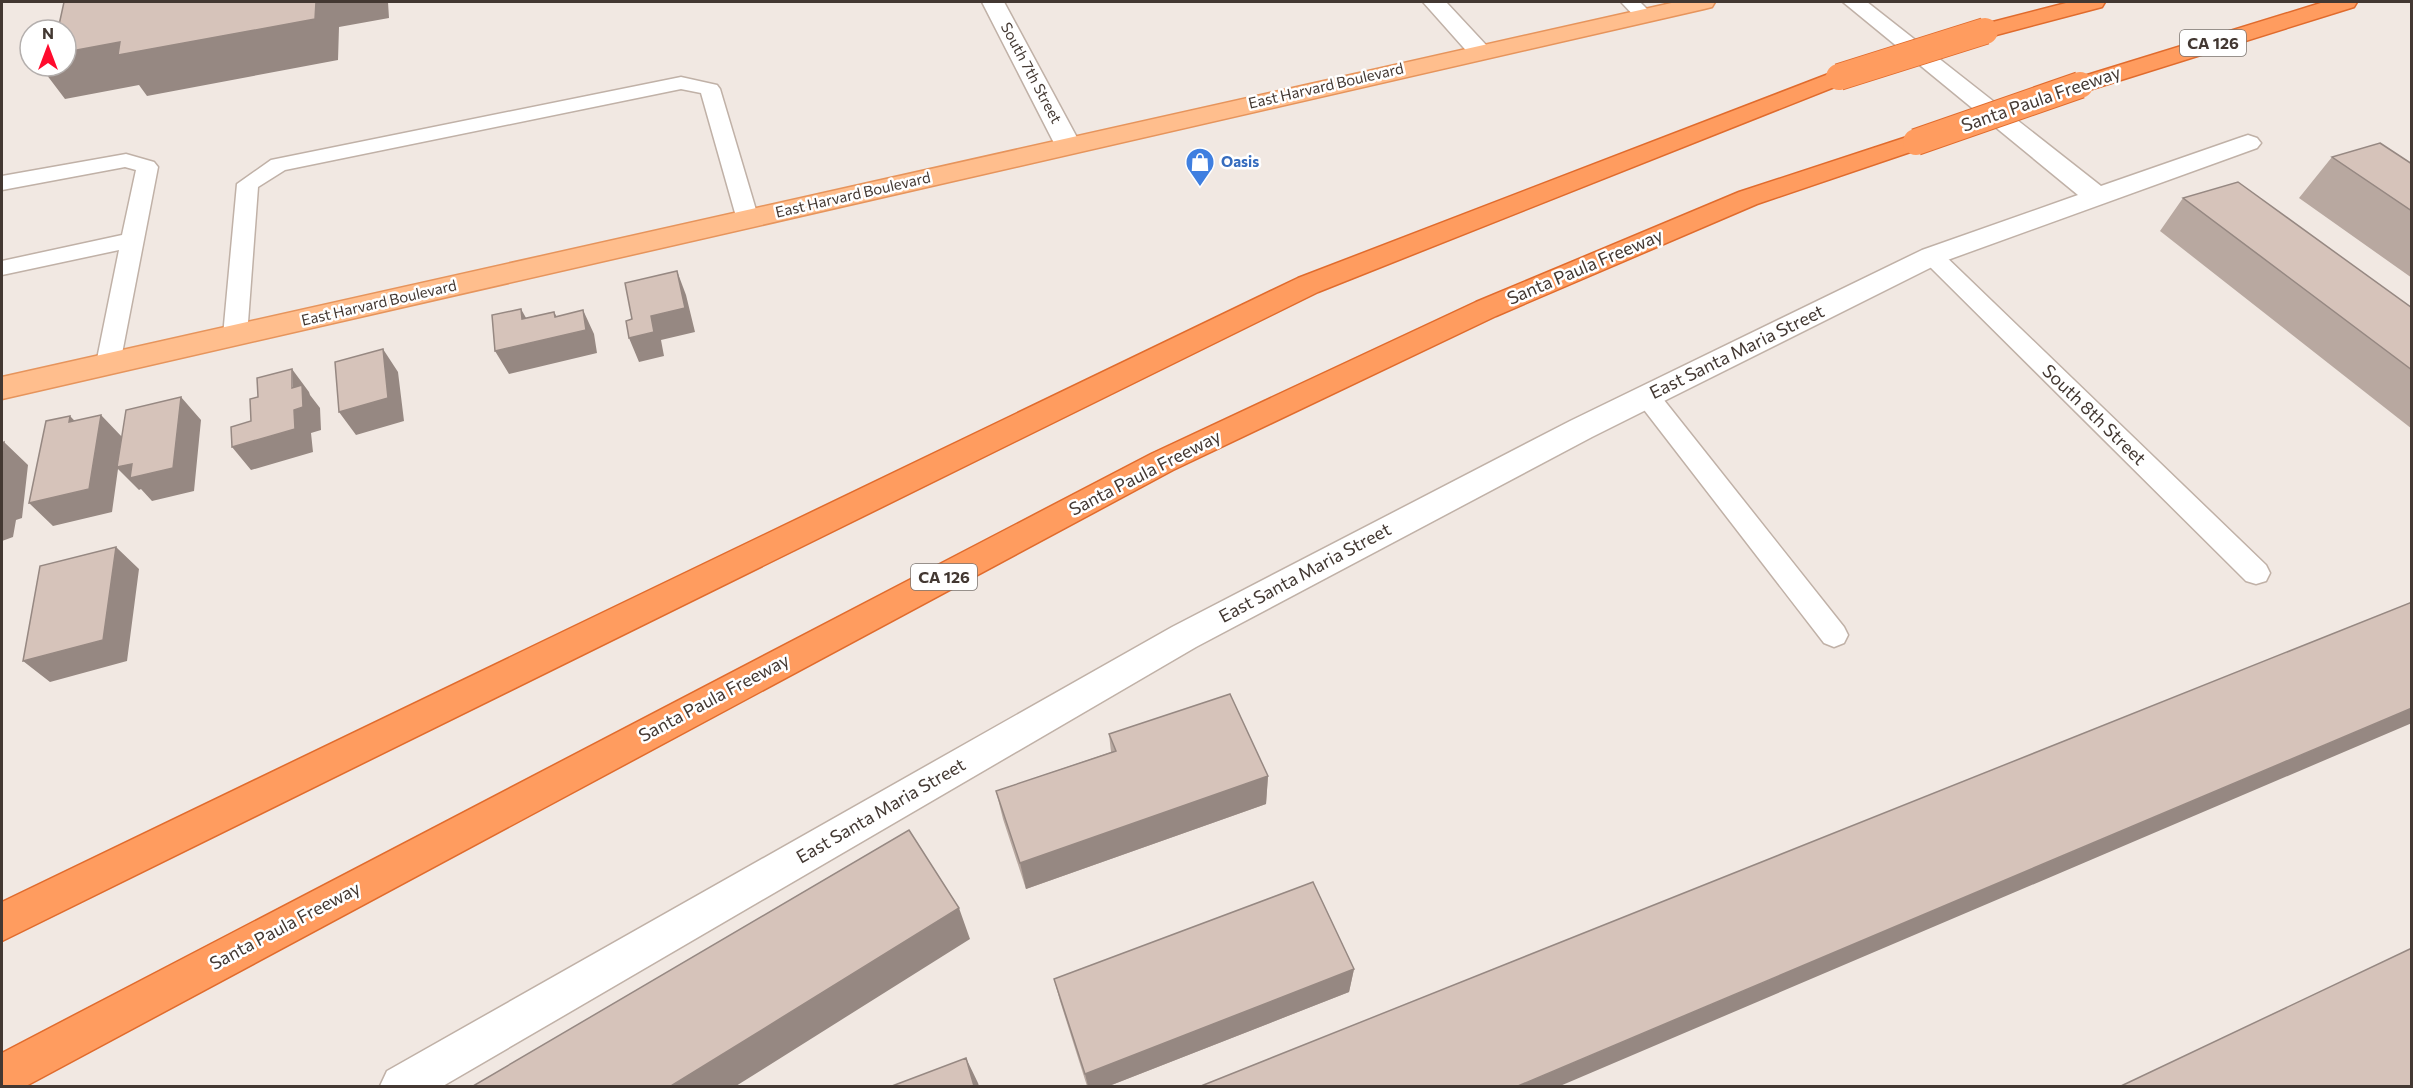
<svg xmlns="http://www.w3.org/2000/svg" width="2413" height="1088" font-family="Commissioner,sans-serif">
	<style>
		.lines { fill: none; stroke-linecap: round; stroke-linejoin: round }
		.service-casing { stroke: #c0b1a7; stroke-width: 3 }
		.minor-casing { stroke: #c0b1a7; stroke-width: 3 }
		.primary-casing { stroke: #e6945c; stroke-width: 3 }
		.motorway-casing { stroke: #e06b2d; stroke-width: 3 }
		.service { fill: #fff; fill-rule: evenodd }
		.minor { fill: #fff; fill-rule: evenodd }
		.primary { fill: #ffbe8d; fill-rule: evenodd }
		.motorway { fill: #ff9c5f; fill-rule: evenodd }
		.motorway-bridge-casing { stroke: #e06b2d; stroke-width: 28; stroke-linecap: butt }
		.motorway-bridge { stroke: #ff9c5f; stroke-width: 26 }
		.wall { fill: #b8a8a0 }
		.shaded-wall { fill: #968882 }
		.building { fill: #d6c3ba; stroke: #968882; stroke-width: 1.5 }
		.labels { text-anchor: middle; stroke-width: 5; stroke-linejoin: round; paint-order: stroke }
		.far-street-label { font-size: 15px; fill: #433832; stroke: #fff }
		.far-shop-label { font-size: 15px; font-weight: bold; fill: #366cbe; stroke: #fff; text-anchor: start }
		.shield { fill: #fff; stroke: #7b7470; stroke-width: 1.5 }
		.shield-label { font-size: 16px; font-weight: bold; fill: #433832 }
		.street-label { font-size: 18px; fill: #433832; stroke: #fff }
	</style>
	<rect width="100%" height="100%" fill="#f1e8e2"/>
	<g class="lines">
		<g class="service-casing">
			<path id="service" d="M1621,2H1640L1653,15L1644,21L1637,19Z
				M681,77L717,85L720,89L759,220L756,225H740L737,220L701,93L681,89L285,170L258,187L247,336L243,342L235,344L227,342L223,336L237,184L271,160Z
				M126,154L154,162L158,167L120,364L117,370L108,373L99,370L96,364L119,250L2,275V261L122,235L136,170L125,167L2,190V176Z
				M1932,249L1940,251L2266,565L2270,573L2266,581L2256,584L2246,581L1924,261L1921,256L1924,251Z
				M1647,387L1656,390L1844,627L1848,635L1844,643L1834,647L1824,643L1638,402L1635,396L1638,390Z"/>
		</g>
		<g class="minor-casing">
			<path id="minor" d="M982,2H1004L1081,145L1077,150L1068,153L1059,150L1055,145Z
				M1423,2H1446L1487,46L1491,51L1487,56H1471Z
				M1843,2H1867L2101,186L2239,138L2248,135L2257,138L2261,143L2257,148L1942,262L1592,437L1196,647L443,1086H380L387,1071L1172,627L1570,421L1922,250L2078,195Z"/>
		</g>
		<g class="primary-casing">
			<path id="primary" d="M1676,2H1715L1712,7L1704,9L2,399V377Z"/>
		</g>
		<g class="motorway-casing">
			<path id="motorway" d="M2070,2H2105L2102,7L1985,38L1977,36L1973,31L1977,26Z
				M2324,2H2357L2354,7L2089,90L2080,92L2071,90L2068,85L2071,80Z
				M1839,70L1847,72L1851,77L1847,82L1318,292L2,941V902L1298,278Z
				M1916,134L1925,137L1929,142L1925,147L1757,204L1496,316L1173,470L26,1086H2V1053L1151,454L1476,302L1739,192Z"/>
		</g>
		<use href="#service" class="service"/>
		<use href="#minor" class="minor"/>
		<use href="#primary" class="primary"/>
		<use href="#motorway" class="motorway"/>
		<g class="motorway-bridge-casing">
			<path id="motorway-bridge" d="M1839,77L1985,31
				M1916,142L2080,85"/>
		</g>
		<use href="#motorway-bridge" class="motorway-bridge"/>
	</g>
	<path class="wall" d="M2332,157L2412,164V278L2299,198Z
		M2183,198L2412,308V429L2160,231Z
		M1109,734L1268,776L1266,804L1026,889L1003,819L996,791L1111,752Z
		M1354,969L1349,992L1109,1086H1087L1060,1001L1054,979Z"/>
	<path class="shaded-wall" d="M316,2H388L389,18L339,27L338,60L147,96L139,85L65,99L40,66H66V52Z
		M677,271L686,295L695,332L661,340L664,356L639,362L629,338L651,316Z
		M521,309L534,332L555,317L554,312L566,334L583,310L594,334L597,353L509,374L495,351Z
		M383,349L398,372L404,421L356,435L339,412Z
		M292,369L309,392L310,395L320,408L321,430L311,433L313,452L251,470L232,447L294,410Z
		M181,397L201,420L194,491L152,501L141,489L139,490L118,469L112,512L53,526L29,503L101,415L123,438Z
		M70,416L92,439L69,422Z
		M4,442L28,465L22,518L16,520L13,537L2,541V461Z
		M116,547L139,569L127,661L50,682L23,661Z
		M2412,708V723L1560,1086H1518Z
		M1268,776L1266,804L1026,889L1020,863Z
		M959,908L970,939L736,1086H671Z
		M1354,969L1349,992L1109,1086H1088L1085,1074Z
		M966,1058L978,1083L979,1086H974Z"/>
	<path class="building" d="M64,2H316L315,19L118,55L120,42L66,52V30H41L42,28L59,25Z
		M2380,143L2412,164V211L2332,157Z
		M2238,182L2412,308V370L2183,198Z
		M677,271L685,308L651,316L654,332L629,338L626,321L632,319L625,283Z
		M521,309L522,319L554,312L555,317L583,310L586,330L495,351L492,315Z
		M383,349L388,398L339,412L335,362Z
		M292,369V388L302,385L303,407L294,410L295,429L232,447L231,427L251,421L250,399L258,397L257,378Z
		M181,397L173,468L130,478L132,464L117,467L126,410Z
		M101,415L89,489L29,503L46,421L70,416L69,422Z
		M4,442L2,461V443Z
		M116,547L103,640L23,661L40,566Z
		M2412,602V708L1518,1086H1201Z
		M1230,694L1268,776L1020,863L996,791L1116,751L1109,734Z
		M909,830L959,908L671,1086H473Z
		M1313,882L1354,969L1085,1074L1054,979Z
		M2412,948V1086H2121Z
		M966,1058L974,1086H892Z"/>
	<defs>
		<g id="shop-pin" transform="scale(1.5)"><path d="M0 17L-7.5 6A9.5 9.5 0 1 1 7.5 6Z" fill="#3f7fe0" stroke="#fff"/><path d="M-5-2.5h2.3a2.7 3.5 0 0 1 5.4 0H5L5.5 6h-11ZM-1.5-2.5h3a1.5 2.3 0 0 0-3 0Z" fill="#fff"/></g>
	</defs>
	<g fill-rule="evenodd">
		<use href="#shop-pin" x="1200" y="162"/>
	</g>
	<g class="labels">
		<g class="far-street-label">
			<text transform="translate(1031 73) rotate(62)" y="5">South 7th Street</text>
			<text transform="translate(1326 86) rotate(-13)" y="5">East Harvard Boulevard</text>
			<text transform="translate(853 195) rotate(-13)" y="5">East Harvard Boulevard</text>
			<text transform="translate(379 303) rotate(-13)" y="5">East Harvard Boulevard</text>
		</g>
		<g class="far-shop-label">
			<text x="1221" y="167">Oasis</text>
		</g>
		<g class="shield">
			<rect x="2180" y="30" width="66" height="26" rx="4.5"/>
			<rect x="911" y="564" width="66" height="26" rx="4.5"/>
		</g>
		<g class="shield-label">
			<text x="2213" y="49">CA 126</text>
			<text x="944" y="583">CA 126</text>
		</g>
		<g class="street-label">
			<text transform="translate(2041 99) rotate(-19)" y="6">Santa Paula Freeway</text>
			<text transform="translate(1585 267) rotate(-23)" y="6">Santa Paula Freeway</text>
			<text transform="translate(1737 352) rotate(-26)" y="6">East Santa Maria Street</text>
			<text transform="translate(2094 415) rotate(44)" y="6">South 8th Street</text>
			<text transform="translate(1145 473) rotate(-27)" y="6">Santa Paula Freeway</text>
			<text transform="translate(1305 573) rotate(-28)" y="6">East Santa Maria Street</text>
			<text transform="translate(714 698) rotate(-28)" y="6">Santa Paula Freeway</text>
			<text transform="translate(881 811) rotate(-30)" y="6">East Santa Maria Street</text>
			<text transform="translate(285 926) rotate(-28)" y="6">Santa Paula Freeway</text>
		</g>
	</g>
	<rect width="2413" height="1088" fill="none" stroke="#433832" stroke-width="6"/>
	<g transform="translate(48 48)"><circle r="28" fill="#ffffff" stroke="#b4afad" stroke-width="1.5"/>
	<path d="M0-4.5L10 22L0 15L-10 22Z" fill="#ff0b2d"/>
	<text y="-9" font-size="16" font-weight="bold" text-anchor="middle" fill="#433832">N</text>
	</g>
</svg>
